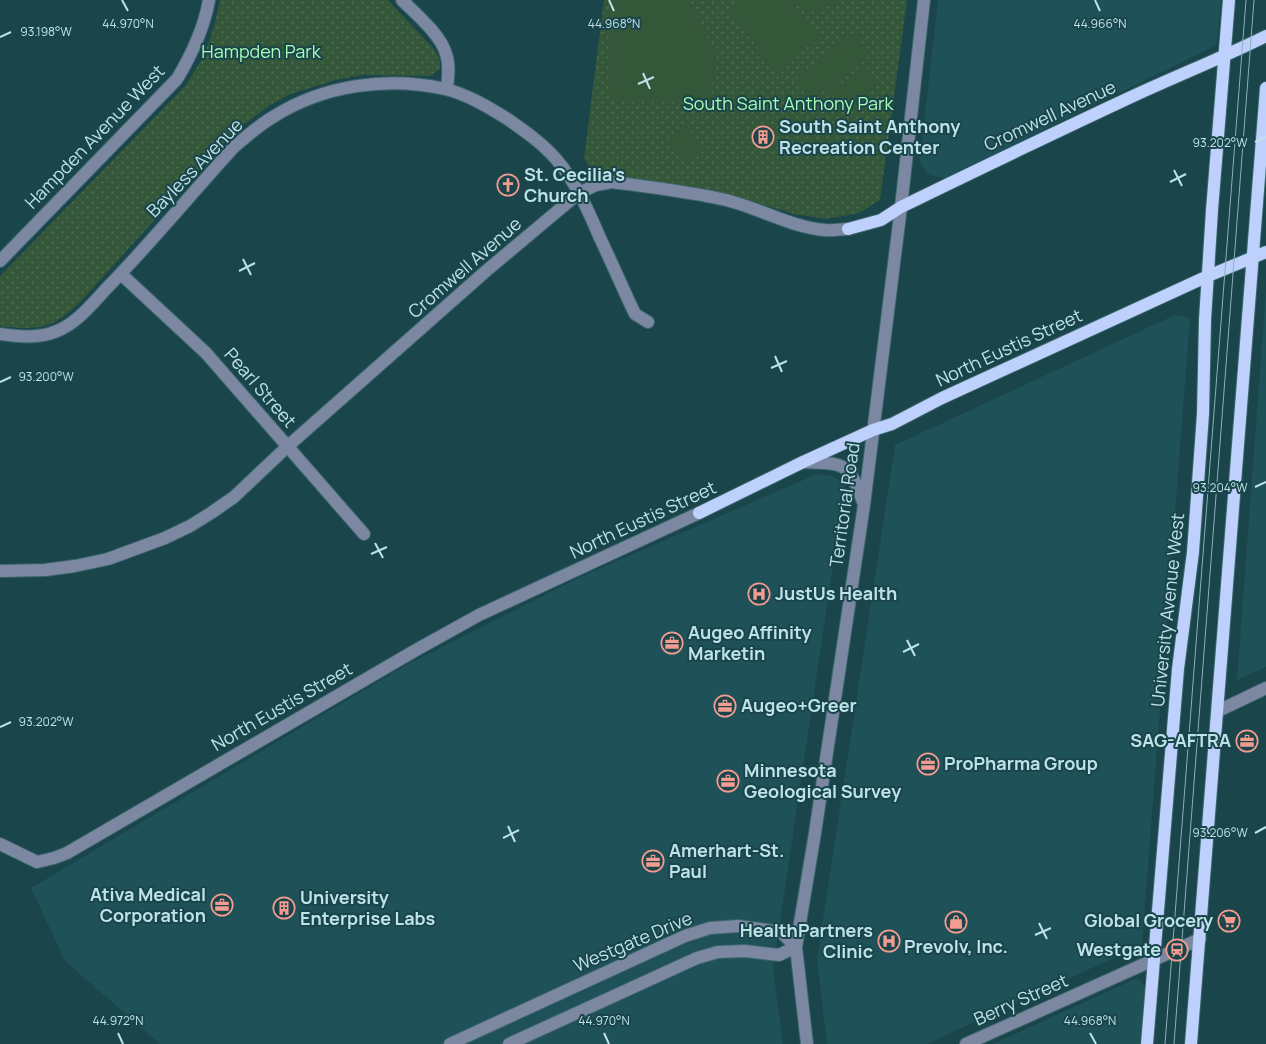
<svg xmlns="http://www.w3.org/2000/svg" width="1266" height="1044" font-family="Manrope,sans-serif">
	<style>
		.built { fill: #1f5158 }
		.park { fill: url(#park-dots) }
		.garden { fill: #345639 }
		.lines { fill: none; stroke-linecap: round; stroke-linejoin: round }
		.minor-casing { stroke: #3a656b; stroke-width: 14 }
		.major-casing { stroke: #3a656b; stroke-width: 14 }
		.minor { stroke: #7c87a2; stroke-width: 12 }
		.major { stroke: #bed0fc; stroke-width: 12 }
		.tram { stroke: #89b1b7; stroke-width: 1 }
		.ticks { fill: none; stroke: #bde3e9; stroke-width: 2 }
		.labels { text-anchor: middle; stroke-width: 4; stroke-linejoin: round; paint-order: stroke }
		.park-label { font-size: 18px; fill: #a9fbb5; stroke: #19454b }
		.street-label { font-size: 18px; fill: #bde3e9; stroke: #19454b }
		.poi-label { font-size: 18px; font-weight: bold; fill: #bde3e9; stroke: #19454b; text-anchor: start }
		.ticks-label { font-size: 12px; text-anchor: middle; fill: #bde3e9; stroke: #19454b; stroke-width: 4; stroke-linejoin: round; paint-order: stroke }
	</style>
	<defs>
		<pattern id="park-dots" width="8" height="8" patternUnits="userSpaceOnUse" patternTransform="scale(1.25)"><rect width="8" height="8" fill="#345639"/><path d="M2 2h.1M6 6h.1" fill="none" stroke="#4f6e56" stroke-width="1.8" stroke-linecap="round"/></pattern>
	</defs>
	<rect width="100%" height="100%" fill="#19454b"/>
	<path class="built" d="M938,0H1221L1217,40L1215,45L1209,49L944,178L931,175L926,172L921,165L920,159Z
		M1266,289V667L1237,680Z
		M1175,315L1190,318L1142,945L927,1044H827L817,959L895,445Z
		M817,474L833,476L845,485L773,969L783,1044H160L65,961L31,888L408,664L578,578Z
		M1135,979L1141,981L1145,988L1140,1044H993Z"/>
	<path class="park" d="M220,0H388L434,49L440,61V69L430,76L363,75L336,80L291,94L270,105L233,133L83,299C75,306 67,315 58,320C41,331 19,328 0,326V276L185,86L204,56L214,26Z
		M604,0H907L880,200L859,213L826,219L794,214L713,190L603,177L591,170L584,158Z"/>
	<path class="garden" d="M610,0H683L693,7L716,57L710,100H619L608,91Z
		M744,0H789L819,38L776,71L729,11Z
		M791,0H840C822,11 811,13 792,3Z
		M854,32L871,54L814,99L797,77Z
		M865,66L878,84L841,113L827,95Z
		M687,126L703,146L683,161L668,141Z"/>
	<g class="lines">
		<g class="minor-casing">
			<path id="minor" d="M402,0C416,14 441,35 446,54C450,65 448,78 447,89
				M0,261L177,79C192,54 204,29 209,0
				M121,274L206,353L364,534
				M0,334C18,337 39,339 57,331C76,324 92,304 106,289C150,244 191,194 234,147C247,136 259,125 273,117C323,85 388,76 445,89C467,94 490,108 509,120C526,132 543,144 556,159C576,182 588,210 600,238C612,263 623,289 635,314L648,322
				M803,462C844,464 848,460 863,502
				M0,571L45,570L75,566L108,559L165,538L190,526L211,513L234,497L288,446L486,271L579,193L596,185L612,182C649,187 691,192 726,200C759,208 790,227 825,230C832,231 840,229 848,229
				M1218,711L1266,688
				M0,844L37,862L54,858L67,853L416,650L479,615L699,513
				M450,1044L685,936L710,928L738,926L781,932L796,947
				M509,1044L697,958L718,952L745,951L779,955L796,947
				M807,1044L796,947L815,833L864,505L901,207L924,0
				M966,1044L1200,939"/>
		</g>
		<g class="major-casing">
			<path id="major" d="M848,229L881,220L901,207C977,170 1054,133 1131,97C1176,76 1222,58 1266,36
				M699,513L803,462L873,430L892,424L942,398L1208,276L1266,252
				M1147,1044L1178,669L1193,552L1203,414L1205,320L1212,210L1229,0
				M1191,1044L1266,88"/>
		</g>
		<use href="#minor" class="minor"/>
		<use href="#major" class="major"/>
		<path class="tram" d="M1165,1044L1246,0
			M1174,1044L1254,0"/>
	</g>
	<path class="ticks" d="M122,0L128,11M609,0L614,11M1095,0L1100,11M0,37L11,32M643,73L650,89M638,84L654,77M1255,142L1266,137M1174,170L1182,186M1170,182L1186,174M243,259L251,275M239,271L255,263M775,356L782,372M771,368L787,361M0,382L11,377M1255,487L1266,482M375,543L383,558M371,554L387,547M907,640L915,656M903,652L919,644M0,727L11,722M508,826L515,842M1255,833L1266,827M503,838L519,830M1039,923L1047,939M1035,935L1051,928M118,1033L123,1044M604,1033L609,1044M1090,1033L1096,1044"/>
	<defs>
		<g id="building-ring" transform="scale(1.125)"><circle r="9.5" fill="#19454b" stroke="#f59c90" stroke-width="1.5"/><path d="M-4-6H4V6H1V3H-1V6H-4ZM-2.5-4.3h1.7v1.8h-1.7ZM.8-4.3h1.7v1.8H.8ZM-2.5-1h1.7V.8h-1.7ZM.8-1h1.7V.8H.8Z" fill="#f59c90"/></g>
		<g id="church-ring" transform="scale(1.125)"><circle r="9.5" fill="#19454b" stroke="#f59c90" stroke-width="1.5"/><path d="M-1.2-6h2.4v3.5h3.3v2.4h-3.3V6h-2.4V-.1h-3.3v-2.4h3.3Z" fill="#f59c90"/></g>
		<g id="hospital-ring" transform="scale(1.125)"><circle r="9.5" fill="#19454b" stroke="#f59c90" stroke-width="1.5"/><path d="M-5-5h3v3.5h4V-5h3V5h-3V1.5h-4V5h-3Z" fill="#f59c90"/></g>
		<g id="office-ring" transform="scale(1.125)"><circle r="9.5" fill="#19454b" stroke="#f59c90" stroke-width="1.5"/><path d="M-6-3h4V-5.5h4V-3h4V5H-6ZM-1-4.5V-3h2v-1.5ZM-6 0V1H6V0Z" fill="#f59c90"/></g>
		<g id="supermarket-ring" transform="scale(1.125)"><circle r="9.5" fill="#19454b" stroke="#f59c90" stroke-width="1.5"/><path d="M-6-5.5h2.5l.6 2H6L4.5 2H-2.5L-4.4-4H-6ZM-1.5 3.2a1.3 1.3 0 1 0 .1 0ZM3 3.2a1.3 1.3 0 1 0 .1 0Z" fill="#f59c90"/></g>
		<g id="shop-ring" transform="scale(1.125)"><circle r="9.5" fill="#19454b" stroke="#f59c90" stroke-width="1.5"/><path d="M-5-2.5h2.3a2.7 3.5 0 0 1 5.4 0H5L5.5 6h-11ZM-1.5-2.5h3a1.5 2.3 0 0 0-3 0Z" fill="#f59c90"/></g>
		<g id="station-ring" transform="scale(1.125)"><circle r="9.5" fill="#19454b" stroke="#f59c90" stroke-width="1.5"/><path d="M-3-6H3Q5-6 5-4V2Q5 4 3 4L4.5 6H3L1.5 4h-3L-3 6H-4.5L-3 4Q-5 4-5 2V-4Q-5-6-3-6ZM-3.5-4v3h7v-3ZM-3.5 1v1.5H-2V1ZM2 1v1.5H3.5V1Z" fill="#f59c90"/></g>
	</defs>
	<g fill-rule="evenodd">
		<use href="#building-ring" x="763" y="137"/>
		<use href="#church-ring" x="508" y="185"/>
		<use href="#hospital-ring" x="759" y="594"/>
		<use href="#office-ring" x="672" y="643"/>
		<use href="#office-ring" x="725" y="706"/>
		<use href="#office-ring" x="1247" y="741"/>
		<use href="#office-ring" x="928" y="764"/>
		<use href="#office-ring" x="728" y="781"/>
		<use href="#office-ring" x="653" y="861"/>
		<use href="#office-ring" x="222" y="905"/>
		<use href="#building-ring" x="284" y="908"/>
		<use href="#supermarket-ring" x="1229" y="921"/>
		<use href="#shop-ring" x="956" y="922"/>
		<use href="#hospital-ring" x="889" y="941"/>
		<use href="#station-ring" x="1177" y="950"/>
	</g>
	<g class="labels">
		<g class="park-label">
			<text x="261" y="58">Hampden Park</text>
			<text x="788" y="110">South Saint Anthony Park</text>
		</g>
		<g class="street-label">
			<text transform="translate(1050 116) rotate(-25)" y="6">Cromwell Avenue</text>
			<text transform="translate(95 137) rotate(-46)" y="6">Hampden Avenue West</text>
			<text transform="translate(195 168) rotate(-46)" y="6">Bayless Avenue</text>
			<text transform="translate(465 268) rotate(-41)" y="6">Cromwell Avenue</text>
			<text transform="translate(1009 348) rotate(-25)" y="6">North Eustis Street</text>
			<text transform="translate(260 388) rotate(49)" y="6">Pearl Street</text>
			<text transform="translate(845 505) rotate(-82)" y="6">Territorial Road</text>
			<text transform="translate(643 520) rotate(-25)" y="6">North Eustis Street</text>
			<text transform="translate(1168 610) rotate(-84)" y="6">University Avenue West</text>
			<text transform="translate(282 707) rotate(-30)" y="6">North Eustis Street</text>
			<text transform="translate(633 942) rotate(-23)" y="6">Westgate Drive</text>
			<text transform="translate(1021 1000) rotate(-24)" y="6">Berry Street</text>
		</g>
		<g class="poi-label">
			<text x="779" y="133">South Saint Anthony<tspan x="779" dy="21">Recreation Center</tspan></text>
			<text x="524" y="181">St. Cecilia's<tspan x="524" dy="21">Church</tspan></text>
			<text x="775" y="600">JustUs Health</text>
			<text x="688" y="639">Augeo Affinity<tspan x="688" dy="21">Marketin</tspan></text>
			<text x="741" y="712">Augeo+Greer</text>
			<text x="1231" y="747" text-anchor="end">SAG-AFTRA</text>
			<text x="944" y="770">ProPharma Group</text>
			<text x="744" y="777">Minnesota<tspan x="744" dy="21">Geological Survey</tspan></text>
			<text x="669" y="857">Amerhart-St.<tspan x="669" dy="21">Paul</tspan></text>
			<text x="206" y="901" text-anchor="end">Ativa Medical<tspan x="206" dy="21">Corporation</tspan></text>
			<text x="300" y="904">University<tspan x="300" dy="21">Enterprise Labs</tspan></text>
			<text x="1213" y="927" text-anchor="end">Global Grocery</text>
			<text x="873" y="937" text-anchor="end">HealthPartners<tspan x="873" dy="21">Clinic</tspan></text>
			<text x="956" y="953" text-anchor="middle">Prevolv, Inc.</text>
			<text x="1161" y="956" text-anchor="end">Westgate</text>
		</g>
	</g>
	<g class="ticks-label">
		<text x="128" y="28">44.970°N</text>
		<text x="614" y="28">44.968°N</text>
		<text x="1100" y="28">44.966°N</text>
		<text x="46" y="36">93.198°W</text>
		<text x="1220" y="147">93.202°W</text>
		<text x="46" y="381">93.200°W</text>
		<text x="1220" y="492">93.204°W</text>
		<text x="46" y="726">93.202°W</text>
		<text x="1220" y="837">93.206°W</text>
		<text x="118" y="1025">44.972°N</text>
		<text x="604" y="1025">44.970°N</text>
		<text x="1090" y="1025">44.968°N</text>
	</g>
</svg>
